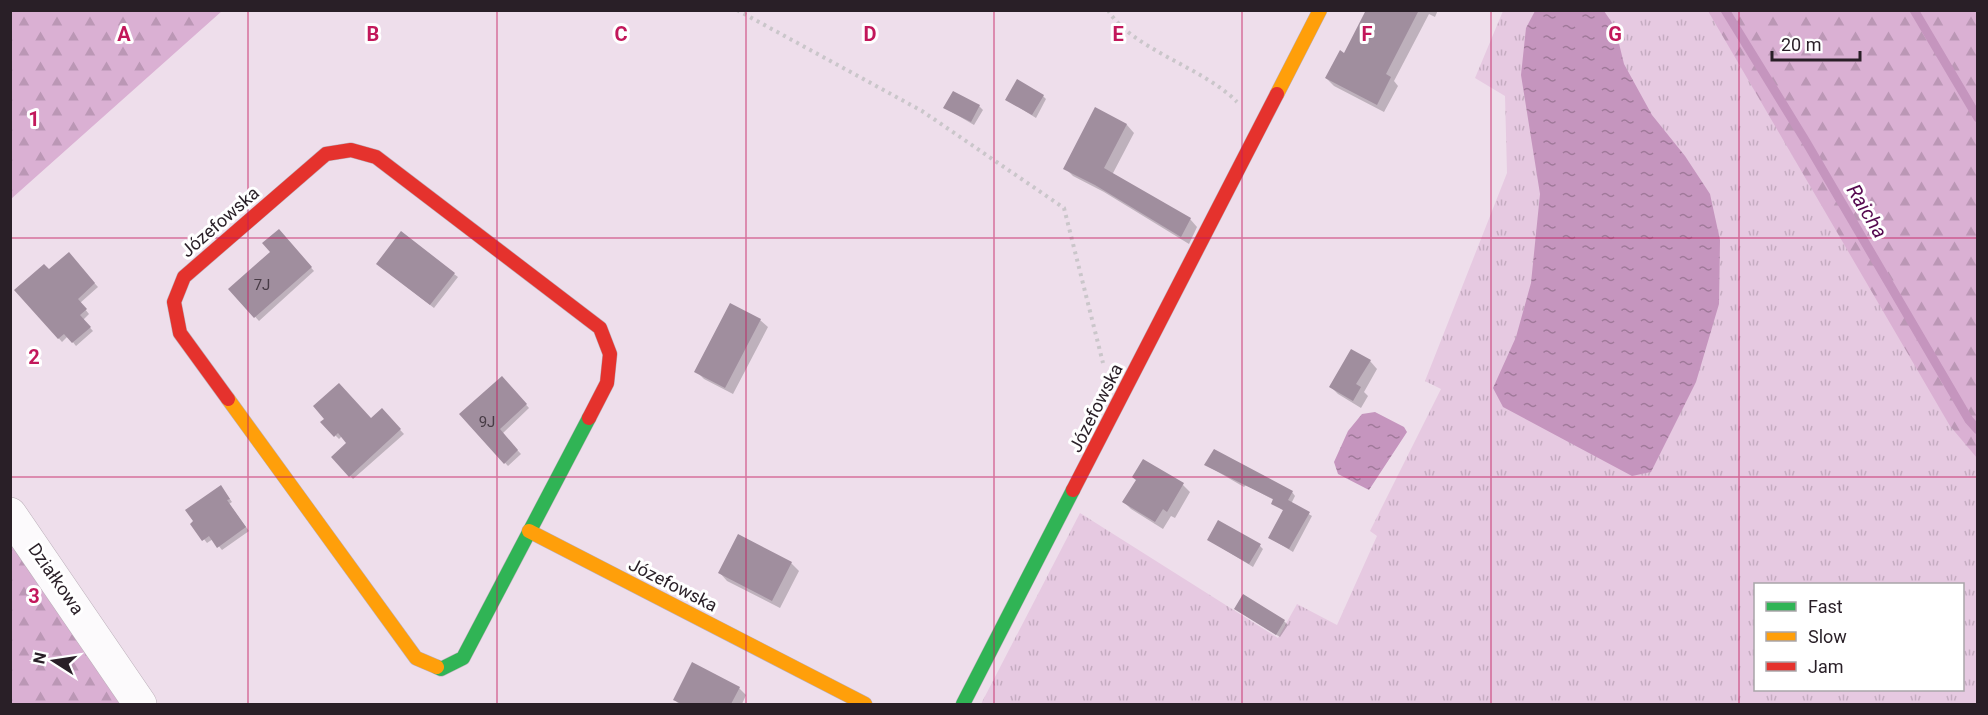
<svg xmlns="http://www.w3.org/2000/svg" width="1988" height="715" font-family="Roboto,sans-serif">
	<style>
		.grass { fill: url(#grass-tufts); fill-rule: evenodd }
		.forest { fill: url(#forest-firs) }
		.water { fill: url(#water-ripples) }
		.shadow { fill: #0003 }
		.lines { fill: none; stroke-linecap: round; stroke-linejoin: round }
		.stream { stroke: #c595be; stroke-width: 9 }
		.building { fill: #a08e9e }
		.street-casing { stroke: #bbafb9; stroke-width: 34 }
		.fast-casing { stroke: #bbafb9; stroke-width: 15 }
		.slow-casing { stroke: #bbafb9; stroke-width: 15 }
		.jam-casing { stroke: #bbafb9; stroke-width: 15 }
		.path { stroke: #cac6ca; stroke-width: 4; stroke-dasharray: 3 4.5; stroke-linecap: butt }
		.street { stroke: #fcfafc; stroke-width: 33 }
		.fast { stroke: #30b455; stroke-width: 14 }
		.slow { stroke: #ff9f0a; stroke-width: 14 }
		.jam { stroke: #e5322d; stroke-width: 14 }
		.grid { fill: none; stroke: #c2185b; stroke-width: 1.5; stroke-opacity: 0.55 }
		.labels { text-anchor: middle; stroke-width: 6; stroke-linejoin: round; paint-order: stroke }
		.number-label { font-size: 15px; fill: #473b45 }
		.street-label { font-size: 18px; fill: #291f27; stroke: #fff }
		.water-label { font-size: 20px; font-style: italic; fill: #55084f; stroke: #fff }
		.grid-label { font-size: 20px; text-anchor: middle; font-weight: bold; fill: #c2185b; stroke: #fff; stroke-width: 6; stroke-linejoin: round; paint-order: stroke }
	</style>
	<defs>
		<pattern id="grass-tufts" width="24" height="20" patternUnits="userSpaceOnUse" patternTransform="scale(1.5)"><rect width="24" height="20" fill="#e6c9e1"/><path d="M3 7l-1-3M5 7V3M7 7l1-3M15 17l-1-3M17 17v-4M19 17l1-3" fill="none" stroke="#c5acc1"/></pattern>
		<pattern id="forest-firs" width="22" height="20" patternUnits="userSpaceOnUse" patternTransform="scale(1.5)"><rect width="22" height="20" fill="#dab0d3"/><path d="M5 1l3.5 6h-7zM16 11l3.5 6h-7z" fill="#bb97b5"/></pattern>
		<pattern id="water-ripples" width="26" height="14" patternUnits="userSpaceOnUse" patternTransform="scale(1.5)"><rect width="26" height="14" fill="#c595be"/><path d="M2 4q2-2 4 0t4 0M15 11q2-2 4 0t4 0" fill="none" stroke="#a0799a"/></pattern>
	</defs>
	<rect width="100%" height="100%" fill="#eedeeb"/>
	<path class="grass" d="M1503,11H1977V704H981L1080,513L1278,638L1297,604L1337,625L1377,536L1370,531L1441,389L1425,381L1507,173L1505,96L1475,78ZM1756,584H1962V690H1756Z"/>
	<path class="forest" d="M11,10H222V11L11,199Z
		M1708,11H1977V458L1950,426Z
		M11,544L120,704H11Z"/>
	<path class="water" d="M1535,11H1604L1615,27L1624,64L1652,115L1685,156L1710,194L1720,240L1719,304L1696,382L1651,472L1632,476L1503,407L1493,388L1516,337L1531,283L1540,194L1521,75L1526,28Z
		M1375,412L1404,427L1407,432L1369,490L1338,474L1334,462L1348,431L1362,414Z"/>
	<path class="shadow" d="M1368,10H1438L1435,17L1429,14L1394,81L1398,86L1384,112L1334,86L1326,78L1345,55Z
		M1043,96L1046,99L1036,118L1007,100Z
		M979,106L983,110L974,125L945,108Z
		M1096,109L1127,125L1134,133L1112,175L1190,219L1197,227L1189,244L1104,192L1073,176L1065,168Z
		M279,231L314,271L259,321L230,289L272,252Z
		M68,254L98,287L80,303L89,314L83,320L93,331L76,346L68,336L62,342L16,290L49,271Z
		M381,267L454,274L458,277L434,308Z
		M760,320L768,327L733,394L704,379L696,371Z
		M1370,361L1377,369L1364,392L1368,396L1361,408L1338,394L1331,387Z
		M502,378L529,408L502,434L521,454L508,466L461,415Z
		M382,411L404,434L353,479L333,457L348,443L342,436L339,439L322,422L371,420Z
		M1206,465L1292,492L1295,496L1291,504L1312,516L1293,552L1270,538L1284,511L1273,503L1274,500L1246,485L1244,487Z
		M1183,485L1190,492L1175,518L1171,516L1163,529L1131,509L1124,502Z
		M224,491L232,502L229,504L249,531L222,550L213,539L207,543L192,524Z
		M1209,540L1260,546L1263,549L1253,567Z
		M791,563L799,571L780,608L727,581L720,573Z
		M1240,612L1284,621L1288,625L1280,637Z
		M739,688L746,695L742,704H679L675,700Z"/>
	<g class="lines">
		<path class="stream" d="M1725,10L1805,140L1969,420L1978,430
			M1914,10L1978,118"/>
	</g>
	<path class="building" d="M1366,10H1419L1386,74L1391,77L1377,105L1325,78L1340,50L1344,53Z
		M1017,79L1044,95L1032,115L1005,100Z
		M953,91L980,105L971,122L943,108Z
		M1095,107L1127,124L1104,168L1191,218L1181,237L1095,185L1063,169Z
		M279,229L312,267L254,318L228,289L270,252L262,243Z
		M401,231L455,273L430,305L376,264Z
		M69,252L95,283L78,299L87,309L80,315L91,327L72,343L64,334L58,339L14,290L44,264L49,269Z
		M730,303L761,319L725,388L694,372Z
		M1351,349L1371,360L1356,384L1361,387L1353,401L1329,387Z
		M502,376L527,404L500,429L518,450L504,464L459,414Z
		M339,383L371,418L382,408L401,429L349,477L331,457L346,443L338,433L334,437L320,422L324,419L313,406Z
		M1214,449L1293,491L1288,500L1310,512L1289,549L1268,538L1283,510L1271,504L1273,499L1204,465Z
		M1143,459L1184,483L1167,512L1163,509L1155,522L1122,502L1136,480L1132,477Z
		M221,485L230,499L227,500L246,527L217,548L209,536L202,541L190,524L193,521L185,510Z
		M1218,520L1261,544L1249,564L1207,540Z
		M738,534L792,562L772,601L718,573Z
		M1243,594L1285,620L1276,635L1234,609Z
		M692,662L740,687L731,704H682L673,700Z"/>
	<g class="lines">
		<g class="street-casing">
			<path id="street" d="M10,514L140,704"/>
		</g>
		<g class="fast-casing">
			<path id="fast" d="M437,667L441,669L463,658L589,418
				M963,704L1073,490"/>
		</g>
		<g class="slow-casing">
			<path id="slow" d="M1277,94L1320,10
				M228,399L416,658L437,667
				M529,531L865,704"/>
		</g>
		<g class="jam-casing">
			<path id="jam" d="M351,150L376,157L600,328L610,354L607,383L589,418
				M228,399L180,333L174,302L184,277L326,154L351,150
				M1073,490L1277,94"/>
		</g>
		<path class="path" d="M737,10L922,111L1064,208L1103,363
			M1108,10C1131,49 1203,67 1237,102"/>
		<use href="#street" class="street"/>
		<use href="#fast" class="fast"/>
		<use href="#slow" class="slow"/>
		<use href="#jam" class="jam"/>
	</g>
	<path class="grid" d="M248,10V704M497,10V704M746,10V704M994,10V704M1242,10V704M1491,10V704M1739,10V704M10,238H1978M10,477H1978"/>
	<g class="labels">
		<g class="number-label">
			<text x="262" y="290">7J</text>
			<text x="487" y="427">9J</text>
		</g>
		<g class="street-label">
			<text transform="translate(220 222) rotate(-41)" y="6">Józefowska</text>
			<text transform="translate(1096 408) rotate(-63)" y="6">Józefowska</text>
			<text transform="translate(56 579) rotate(55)" y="6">Działkowa</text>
			<text transform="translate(673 585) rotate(27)" y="6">Józefowska</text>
		</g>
		<g class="water-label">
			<text transform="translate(1867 211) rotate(59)" y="7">Raicha</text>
		</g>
	</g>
	<g class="grid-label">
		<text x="124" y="41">A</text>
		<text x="373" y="41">B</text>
		<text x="621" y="41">C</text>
		<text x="870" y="41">D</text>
		<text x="1118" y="41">E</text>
		<text x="1367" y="41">F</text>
		<text x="1615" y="41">G</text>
		<text x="34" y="126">1</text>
		<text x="34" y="364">2</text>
		<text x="34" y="603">3</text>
	</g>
	<rect width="1988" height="715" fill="none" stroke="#291f27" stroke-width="24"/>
	<rect x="1754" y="583" width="210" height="108" fill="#ffffff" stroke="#a9a5a9" stroke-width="1.5"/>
	<rect x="1766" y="602" width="30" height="9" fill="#30b455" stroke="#a9a5a9" stroke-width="1.5"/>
	<text x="1808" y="613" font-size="18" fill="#291f27">Fast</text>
	<rect x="1766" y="632" width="30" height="9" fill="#ff9f0a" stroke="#a9a5a9" stroke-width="1.5"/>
	<text x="1808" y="643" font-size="18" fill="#291f27">Slow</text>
	<rect x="1766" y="662" width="30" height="9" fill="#e5322d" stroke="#a9a5a9" stroke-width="1.5"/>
	<text x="1808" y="673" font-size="18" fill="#291f27">Jam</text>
	<g transform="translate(54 661) rotate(282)" stroke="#ffffff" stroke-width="4.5" paint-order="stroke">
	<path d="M0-4.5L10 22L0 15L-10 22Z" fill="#291f27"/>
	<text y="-9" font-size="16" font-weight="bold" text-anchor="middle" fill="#291f27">N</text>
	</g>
	<path d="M1772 51v9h88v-9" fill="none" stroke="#291f27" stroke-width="3"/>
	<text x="1781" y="51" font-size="18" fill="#291f27" stroke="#ffffff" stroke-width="4.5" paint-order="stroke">20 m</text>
</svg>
